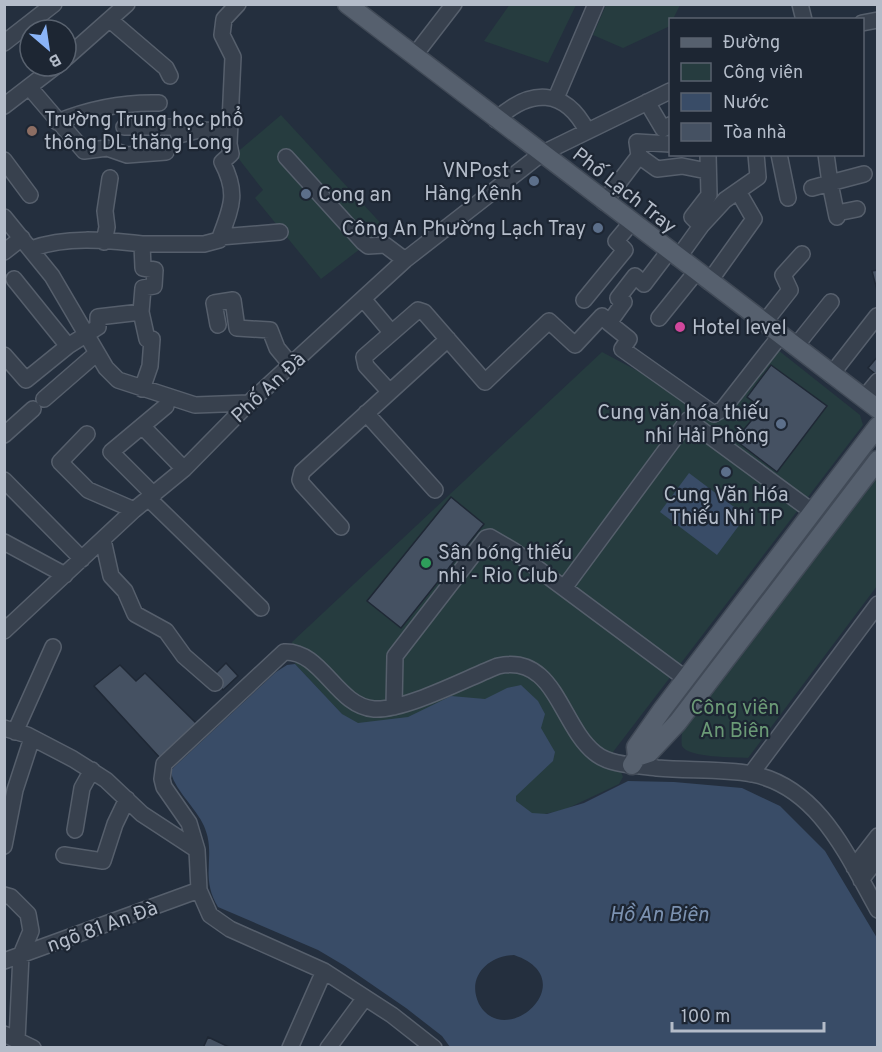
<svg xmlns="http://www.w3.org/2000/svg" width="882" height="1052" font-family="Overpass,sans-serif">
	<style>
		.green { fill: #263c3f }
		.water { fill: #394c67; fill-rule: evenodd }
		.building { fill: #455162; stroke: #1f2835; stroke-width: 1.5 }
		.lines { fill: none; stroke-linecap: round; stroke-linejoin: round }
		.minor-casing { stroke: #565f6c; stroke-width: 18 }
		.major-casing { stroke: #414a57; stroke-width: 21 }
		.minor { stroke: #38414e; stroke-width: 15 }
		.major { stroke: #56606e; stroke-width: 18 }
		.education-dot { fill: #8d6e63; stroke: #1d2633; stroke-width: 2 }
		.service-dot { fill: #5c6f8a; stroke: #1d2633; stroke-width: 2 }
		.hotel-dot { fill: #d1479c; stroke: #1d2633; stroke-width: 2 }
		.leisure-dot { fill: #2e9e5b; stroke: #1d2633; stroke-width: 2 }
		.labels { text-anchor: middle; stroke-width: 4.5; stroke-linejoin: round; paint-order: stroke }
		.poi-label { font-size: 20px; fill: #b4bcc9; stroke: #1d2633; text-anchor: start }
		.street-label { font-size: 20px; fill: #b4bcc9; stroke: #1d2633 }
		.park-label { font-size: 20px; fill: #6b9a76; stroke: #1d2633 }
		.water-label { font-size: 21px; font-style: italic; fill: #7c92b1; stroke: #1d2633 }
	</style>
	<rect width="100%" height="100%" fill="#242f3e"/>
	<path class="green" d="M510,4L576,5L548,63L484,41Z
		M606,5V4L680,5L673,19L670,20V26L623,48L593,35Z
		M281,115L386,229L321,279L255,198L263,190L235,154Z
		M773,346L860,415L863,425L613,752L623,777L619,784L564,810L526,818L411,724L352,725L295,664L292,642L602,352L717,413Z
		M877,474V586L748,758C735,757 688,758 682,746C681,742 682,735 682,731Z"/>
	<path class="water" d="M689,473L746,516L717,555L660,512Z
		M295,664L342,714L358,723L408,717L451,696L485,699L507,688L521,685L538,701L545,714L541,728L555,752L553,761L516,796V801L532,813L547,814L584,803L628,781L674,782L742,788L780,806L825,851L877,938V1047H450L442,1036L406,1008L345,966L318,950L218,907C199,876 217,856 204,826C197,809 171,786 171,770L276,672L287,665ZM514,955C585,979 506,1052 479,1004C466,977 488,956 514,955Z"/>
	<path class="building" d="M878,270V294L872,271Z
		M878,356V376L868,368Z
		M771,365L827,406L777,472L735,440L762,408L747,397Z
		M451,497L484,524L401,628L367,601Z
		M226,663L238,676L223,690L212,677Z
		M120,665L136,681L145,673L198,725L161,759L94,686Z
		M208,1037L231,1048H203Z"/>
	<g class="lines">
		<g class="minor-casing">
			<path id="minor" d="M800,4L804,20
				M110,20L166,68L170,76
				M862,23L878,20
				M4,43L54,4
				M414,56L454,4
				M66,58L127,4
				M30,88L84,151L107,148L127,155L166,152
				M556,98L596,4
				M647,102L663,129L670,125
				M4,106L56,66
				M496,120C530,88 565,88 587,131
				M57,122C89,109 124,102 159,103
				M124,127H176L179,135L199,130L229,131
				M779,154L788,198
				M826,154L830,183L864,174
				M639,156L637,142L670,144
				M286,157L363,242L368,246L385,245L405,260
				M4,160L30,195
				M812,188L830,183L837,217
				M604,202L639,156L657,169L682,166L707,171
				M837,213L857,209
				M4,217L52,276L106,368L118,380L195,405L249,403
				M701,226L725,200L758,177L756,154
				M220,237L280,232
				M104,242L107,227L105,211L110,178
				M31,249C65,236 106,240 142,244
				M669,251L644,284L635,276L618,298L624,302L609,323L629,339L622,349L714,414L723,409L780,336
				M4,252L22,238
				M678,258L701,226L692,217L709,195L708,154
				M14,279L68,346L98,327V317L141,312
				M709,282L754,219L739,193
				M364,300L391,332
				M584,300L625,250L616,241L631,223
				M659,318L696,272
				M764,323L790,290L783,275L802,254
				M218,325L214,303L233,300L237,328L270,330L277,348L291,365
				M795,347L831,302
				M4,355L26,380L68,346
				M831,375L877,316
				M142,389L150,366L152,339H147L141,312L143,288L154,286L155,270L143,268L142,244H204L219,240C231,208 239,194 222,162L231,154L229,144L233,57L222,35L224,19L238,4
				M389,391L366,366L364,357L418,310L424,312L485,382L549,321L575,345L602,316L609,323
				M864,398L878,381
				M44,399L97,353
				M366,413L435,490
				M142,426L184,469
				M87,434L60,462L88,490L134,510
				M4,435L33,409
				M4,480L82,559
				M154,495L111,452L166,406
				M149,499L261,608
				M341,527L302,484L300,480L302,472L448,339
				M103,540L111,576L125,591L135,614L166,631L184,656L215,683
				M4,542L65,575
				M564,588L688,420L813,512
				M4,631L134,510L184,469L249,403L405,260L541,154L670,91
				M394,707L395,656L486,538L490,537L514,551L686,679
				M4,728L27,735L73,759L106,780L142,814L197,850
				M15,732L53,647
				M751,774L878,604
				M75,830L82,788L92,770
				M4,846L15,790L32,738
				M64,855L103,861L115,824L127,799
				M854,867L878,836
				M861,880L878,858
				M4,895L11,897L28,914L31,931L21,955L17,1040
				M4,961L199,890
				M4,1034L33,1048
				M290,1048L324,971
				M328,1048L364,999
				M434,1048L392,1015L324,971L230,929L210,915L199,890L197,850L189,823L164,787L162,779L164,764L284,652C322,650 336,706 374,709C405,711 467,678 498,666C555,653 560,725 595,753C611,766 637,765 657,768C688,771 721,768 752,774C819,787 848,857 878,910"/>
		</g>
		<g class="major-casing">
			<path id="major" d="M347,4L878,409
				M637,757L636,747L662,710L878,426
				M632,765L637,757L649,753L678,722L878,460"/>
		</g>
		<use href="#minor" class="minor"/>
		<use href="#major" class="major"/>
	</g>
	<circle class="education-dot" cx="32" cy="131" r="6"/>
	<g class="service-dot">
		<circle cx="534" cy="181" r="6"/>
		<circle cx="306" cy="194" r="6"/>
		<circle cx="598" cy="228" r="6"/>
		<circle cx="781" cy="424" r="6"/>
		<circle cx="726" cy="472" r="6"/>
	</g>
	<circle class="hotel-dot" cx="680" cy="327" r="6"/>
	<circle class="leisure-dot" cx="426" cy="563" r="6"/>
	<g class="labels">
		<g class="poi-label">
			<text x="44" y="126">Trường Trung học phổ<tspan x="44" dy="23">thông DL thăng Long</tspan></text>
			<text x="522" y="177" text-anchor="end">VNPost -<tspan x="522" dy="23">Hàng Kênh</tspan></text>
			<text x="318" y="201">Cong an</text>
			<text x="586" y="235" text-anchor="end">Công An Phường Lạch Tray</text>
			<text x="692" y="334">Hotel level</text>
			<text x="769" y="419" text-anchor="end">Cung văn hóa thiếu<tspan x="769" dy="23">nhi Hải Phòng</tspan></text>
			<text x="726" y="501" text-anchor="middle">Cung Văn Hóa<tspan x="726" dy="23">Thiếu Nhi TP</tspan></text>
			<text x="438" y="559">Sân bóng thiếu<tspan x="438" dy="23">nhi - Rio Club</tspan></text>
		</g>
		<g class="street-label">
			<text transform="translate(625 190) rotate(38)" y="7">Phố Lạch Tray</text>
			<text transform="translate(268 387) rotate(-43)" y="7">Phố An Đà</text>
			<text transform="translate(102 926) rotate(-20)" y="7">ngõ 81 An Đà</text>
		</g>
		<g class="park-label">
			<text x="735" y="714">Công viên<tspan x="735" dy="23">An Biên</tspan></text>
		</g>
		<g class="water-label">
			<text x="659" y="921">Hồ An Biên</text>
		</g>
	</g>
	<rect width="882" height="1052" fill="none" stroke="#b4bcc9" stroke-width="12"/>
	<rect x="669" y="18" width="195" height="138" fill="#1d2633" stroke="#59626f" stroke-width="1.5"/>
	<rect x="681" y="38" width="30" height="9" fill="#56606e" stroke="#59626f" stroke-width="1.5"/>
	<text x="723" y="48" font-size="18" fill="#b4bcc9">Đường</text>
	<rect x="681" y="63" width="30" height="18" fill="#263c3f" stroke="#59626f" stroke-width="1.5"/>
	<text x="723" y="78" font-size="18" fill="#b4bcc9">Công viên</text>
	<rect x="681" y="93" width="30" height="18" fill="#394c67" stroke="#59626f" stroke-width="1.5"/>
	<text x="723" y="108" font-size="18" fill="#b4bcc9">Nước</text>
	<rect x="681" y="123" width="30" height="18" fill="#455162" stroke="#59626f" stroke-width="1.5"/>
	<text x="723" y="138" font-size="18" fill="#b4bcc9">Tòa nhà</text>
	<g transform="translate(48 48) rotate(151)"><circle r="28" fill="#1d2633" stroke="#59626f" stroke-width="1.5"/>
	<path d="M0-4.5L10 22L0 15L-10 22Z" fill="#8ab4f8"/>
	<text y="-9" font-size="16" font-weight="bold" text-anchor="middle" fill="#b4bcc9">B</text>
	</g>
	<path d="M672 1022v9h152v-9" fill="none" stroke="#b4bcc9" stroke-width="3"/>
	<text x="681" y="1022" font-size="18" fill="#b4bcc9" stroke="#1d2633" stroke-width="4.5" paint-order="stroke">100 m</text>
</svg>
